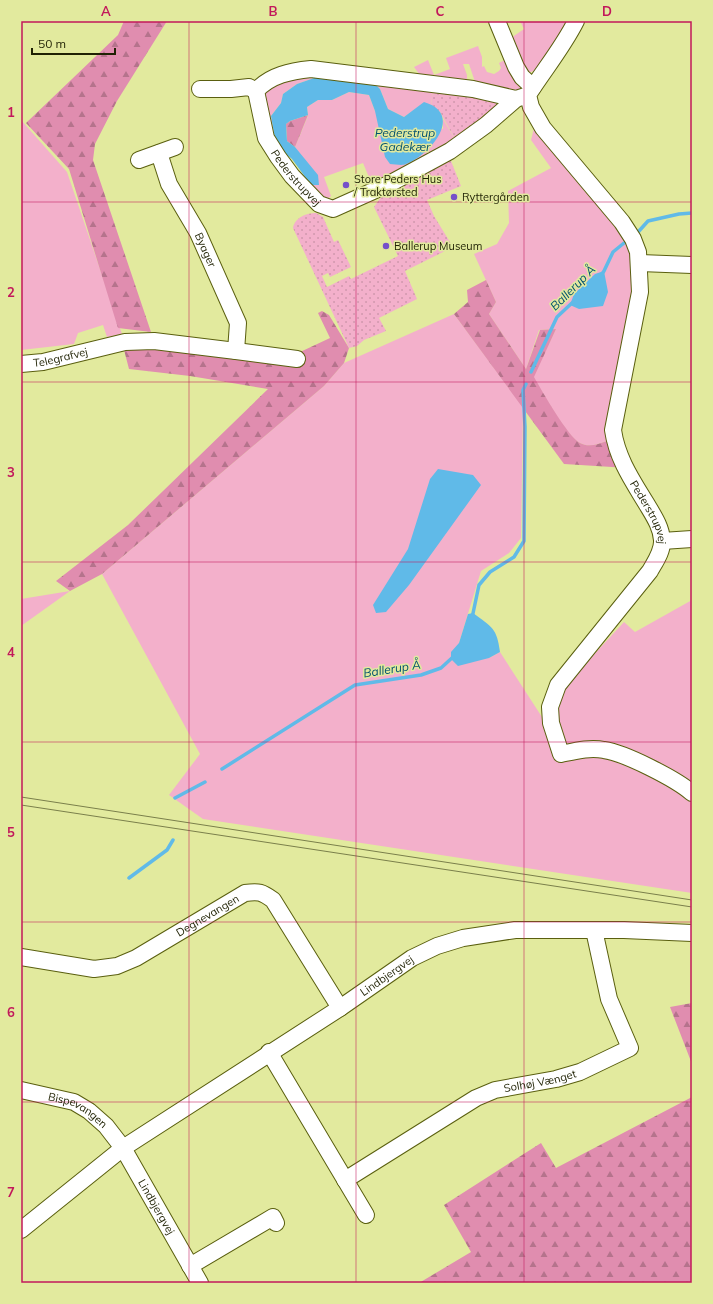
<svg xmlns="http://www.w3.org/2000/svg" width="713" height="1304" font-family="Mulish,sans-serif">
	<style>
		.grass { fill: #f3b0cb }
		.forest { fill: url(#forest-firs) }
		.garden { fill: url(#garden-dots) }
		.water { fill: #60bae8 }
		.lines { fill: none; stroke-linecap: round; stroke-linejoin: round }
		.stream { stroke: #60bae8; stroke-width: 3.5 }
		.minor-casing { stroke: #5a5f0f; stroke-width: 18 }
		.minor { stroke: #fff; stroke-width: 16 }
		.tram { stroke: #7a7f4b; stroke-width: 1 }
		.grid { fill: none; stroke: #c2185b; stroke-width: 1; stroke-opacity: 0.55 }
		.poi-dot { fill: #7550ca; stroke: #e2ea9e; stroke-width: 1.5 }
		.labels { text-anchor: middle; stroke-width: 3; stroke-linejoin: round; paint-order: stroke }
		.street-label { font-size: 11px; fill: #1f2103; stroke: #e2ea9e }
		.poi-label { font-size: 11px; fill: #1f2103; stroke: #e2ea9e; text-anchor: start }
		.water-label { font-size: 12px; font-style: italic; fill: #02506f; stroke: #e2ea9e }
		.neatline { fill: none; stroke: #c2185b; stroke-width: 1.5 }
		.grid-label { font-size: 13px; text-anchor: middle; font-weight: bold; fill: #c2185b }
	</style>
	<defs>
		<pattern id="forest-firs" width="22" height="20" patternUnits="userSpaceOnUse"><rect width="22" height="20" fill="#e08daf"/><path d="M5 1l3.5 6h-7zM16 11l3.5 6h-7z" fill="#b5738c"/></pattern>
		<pattern id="garden-dots" width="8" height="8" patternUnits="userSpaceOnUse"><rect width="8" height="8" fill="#f3b0cb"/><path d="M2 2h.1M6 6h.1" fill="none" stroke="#d097ad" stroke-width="1.8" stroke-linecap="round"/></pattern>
	</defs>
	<rect width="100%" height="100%" fill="#e2ea9e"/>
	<path class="grass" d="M520,21H571L536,70L528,73L511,38L524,29Z
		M478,46L482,57V67L484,66L487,72L494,74L499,71L501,68L499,63L507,59L521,83V88L517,91L475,82L469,64H463L467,75V82L422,78L414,67L428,60L434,75L450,69L446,58Z
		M294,75L317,77L297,84L283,94L281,103L271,116L275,139L269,134L263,95L266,86Z
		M374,83L433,89L431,105L424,103L404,117L388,109L380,89Z
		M349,92L369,95L375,111L443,129V119L456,141L384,181L371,182L363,163L324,177L331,196L325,201L311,185L295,147L308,116L307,107L318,100H332Z
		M21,120L67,172L122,334L107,337L103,325L78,333L74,344L21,350Z
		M534,128L625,235L635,269L630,318L607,441C598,444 589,448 580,443C567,437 542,391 533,377L556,329L539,330L526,369L489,314L496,302L474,254L497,244L509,223L508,191L551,168L531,140Z
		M454,314L523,407L521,538L509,553L481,571L459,643L489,658L500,652L551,731L563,688L624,622L635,632L692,600V893L203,819L169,795L200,754L102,574L324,386L344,363Z
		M70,591L21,626V599Z"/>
	<path class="forest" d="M124,21H167L117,101L95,144L93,160L151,332L118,328L69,169L26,123L118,35Z
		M308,115L295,147L287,141L286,124L290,121Z
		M486,280L496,302L489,314L526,369L540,330L556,329L534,377C542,391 568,437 580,443C589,448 598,444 607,441L628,468L564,464L454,314L468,302L467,290Z
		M322,311L329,315L349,348L344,363L324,386L102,574L70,591L56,581L128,525L268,389L190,376L129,369L123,346L298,353L330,338L318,313Z
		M692,1003V1064L670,1007Z
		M692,1097V1283H419L471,1252L444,1205L541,1143L556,1168Z"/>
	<path class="garden" d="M433,89L495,99L497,107L456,141L440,112L431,105Z
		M445,158L451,161L461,186L427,200L434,216L453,247L405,271L417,299L379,318L386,331L364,340L357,346L349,348L293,228C295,217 307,213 316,213L323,217L334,242L338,240L351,267L330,277L328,273L322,276L327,287L349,276L351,279L357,276L398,256L374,207L381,197Z"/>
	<path class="water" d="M317,77L374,83L380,89L388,109L404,117L424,102C465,114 430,155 406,164C402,166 395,164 390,164L385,157L375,111L369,95L349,92L332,100H318L307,107L308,115L290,121L286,124L287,141L295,147L318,175L319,185H311L292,159L280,149L275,139L271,116L281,103L283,94L297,84Z
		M604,271L608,292L603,306L579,309L570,305L574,294L595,274Z
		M438,469L473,475L481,485L409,585L386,612L376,613L373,605L408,549L430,479Z
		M473,613C492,627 497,628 500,652L489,658L458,666L451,659V652L459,643L468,614Z"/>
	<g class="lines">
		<path class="stream" d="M639,231L648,221L679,214L692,213
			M602,274L604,271L613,252L624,243
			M531,372L557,317L573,302
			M472,618L479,585L490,572L514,557L524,541L525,427L523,390L526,384
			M222,769L355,685L421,675L441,668L453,657
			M175,798L205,782
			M129,878L167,850L173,840"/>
		<g class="minor-casing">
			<g id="minor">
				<path d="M497,21L516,67L522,77L533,87"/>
				<path id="s1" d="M576,21C563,47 544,70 528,95L531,107L543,128L622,222L633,239L638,252L640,292L613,430C617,458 632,480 646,503C653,515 661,526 662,540C663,551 655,562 650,571L558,685L550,707L551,723L561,754C575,751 590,747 604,750C625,753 676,779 692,793"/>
				<path d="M200,89H231L249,87L256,91"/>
				<path id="s2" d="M516,99L473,89L311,69C291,71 270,75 256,91L266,138L278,157L292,176L319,204L333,209L391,183L450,151L486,125L516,99L528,95"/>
				<path id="s3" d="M159,153L169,184L198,233L238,323L236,351"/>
				<path d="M139,160L175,147"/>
				<path d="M640,263L692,265"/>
				<path id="s4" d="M21,364L43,362L125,342L154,341L236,351L297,359"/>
				<path d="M662,541L692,539"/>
				<path id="s5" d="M21,957L94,969L117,966L136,958L245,893C259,891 262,892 273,900L340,1008"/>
				<path d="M269,1052L366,1215"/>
				<path id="s6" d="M21,1090L74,1102L89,1111L106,1126L123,1148L200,1283"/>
				<path id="s7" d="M345,1180L476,1098L495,1090L556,1079L580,1072L630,1048L609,999L594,930"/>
				<path id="s8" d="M21,1230L123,1148L340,1008L412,958L437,946L463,938L515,930H624L692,933"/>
				<path d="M190,1266L273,1217L276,1223"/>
			</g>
		</g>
		<use href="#minor" class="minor"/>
		<path class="tram" d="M21,797L692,900
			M21,805L692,907"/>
	</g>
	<path class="grid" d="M189,21V1283M356,21V1283M524,21V1283M21,202H692M21,382H692M21,562H692M21,742H692M21,922H692M21,1102H692"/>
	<g class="poi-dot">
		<circle cx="346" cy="185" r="4"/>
		<circle cx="454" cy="197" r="4"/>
		<circle cx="386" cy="246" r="4"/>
	</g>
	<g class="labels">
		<g class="street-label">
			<text dy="4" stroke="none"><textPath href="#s2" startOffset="366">Pederstrupvej</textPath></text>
			<text dy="4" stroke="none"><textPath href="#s3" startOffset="108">Byager</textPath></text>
			<text dy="4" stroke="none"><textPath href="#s4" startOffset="40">Telegrafvej</textPath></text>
			<text dy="4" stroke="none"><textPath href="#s1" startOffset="553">Pederstrupvej</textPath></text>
			<text dy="4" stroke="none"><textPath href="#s5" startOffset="201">Degnevangen</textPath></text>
			<text dy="4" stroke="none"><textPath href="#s8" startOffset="446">Lindbjergvej</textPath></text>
			<text dy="4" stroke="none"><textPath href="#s7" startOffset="221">Solhøj Vænget</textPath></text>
			<text dy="4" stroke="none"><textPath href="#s6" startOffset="61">Bispevangen</textPath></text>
			<text dy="4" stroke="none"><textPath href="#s6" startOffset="190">Lindbjergvej</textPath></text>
		</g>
		<g class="poi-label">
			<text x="354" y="183">Store Peders Hus<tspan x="354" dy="13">/ Traktørsted</tspan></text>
			<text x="462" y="201">Ryttergården</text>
			<text x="394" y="250">Ballerup Museum</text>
		</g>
		<g class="water-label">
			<text x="405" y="137">Pederstrup<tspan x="405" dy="14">Gadekær</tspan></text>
			<text transform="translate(573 288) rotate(-45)" y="4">Ballerup Å</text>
			<text transform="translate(392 669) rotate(-9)" y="4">Ballerup Å</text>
		</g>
	</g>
	<rect width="713" height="1304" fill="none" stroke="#e2ea9e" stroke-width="44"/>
	<path d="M32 48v6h83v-6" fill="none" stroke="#1f2103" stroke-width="2"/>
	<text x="38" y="48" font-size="12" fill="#1f2103" stroke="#e2ea9e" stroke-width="3" paint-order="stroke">50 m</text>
	<rect x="22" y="22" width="669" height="1260" class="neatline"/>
	<g class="grid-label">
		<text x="106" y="16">A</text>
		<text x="273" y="16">B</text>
		<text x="440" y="16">C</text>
		<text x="607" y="16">D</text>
		<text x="11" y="117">1</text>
		<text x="11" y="297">2</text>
		<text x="11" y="477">3</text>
		<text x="11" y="657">4</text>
		<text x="11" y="837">5</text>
		<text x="11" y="1017">6</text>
		<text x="11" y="1197">7</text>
	</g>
</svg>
